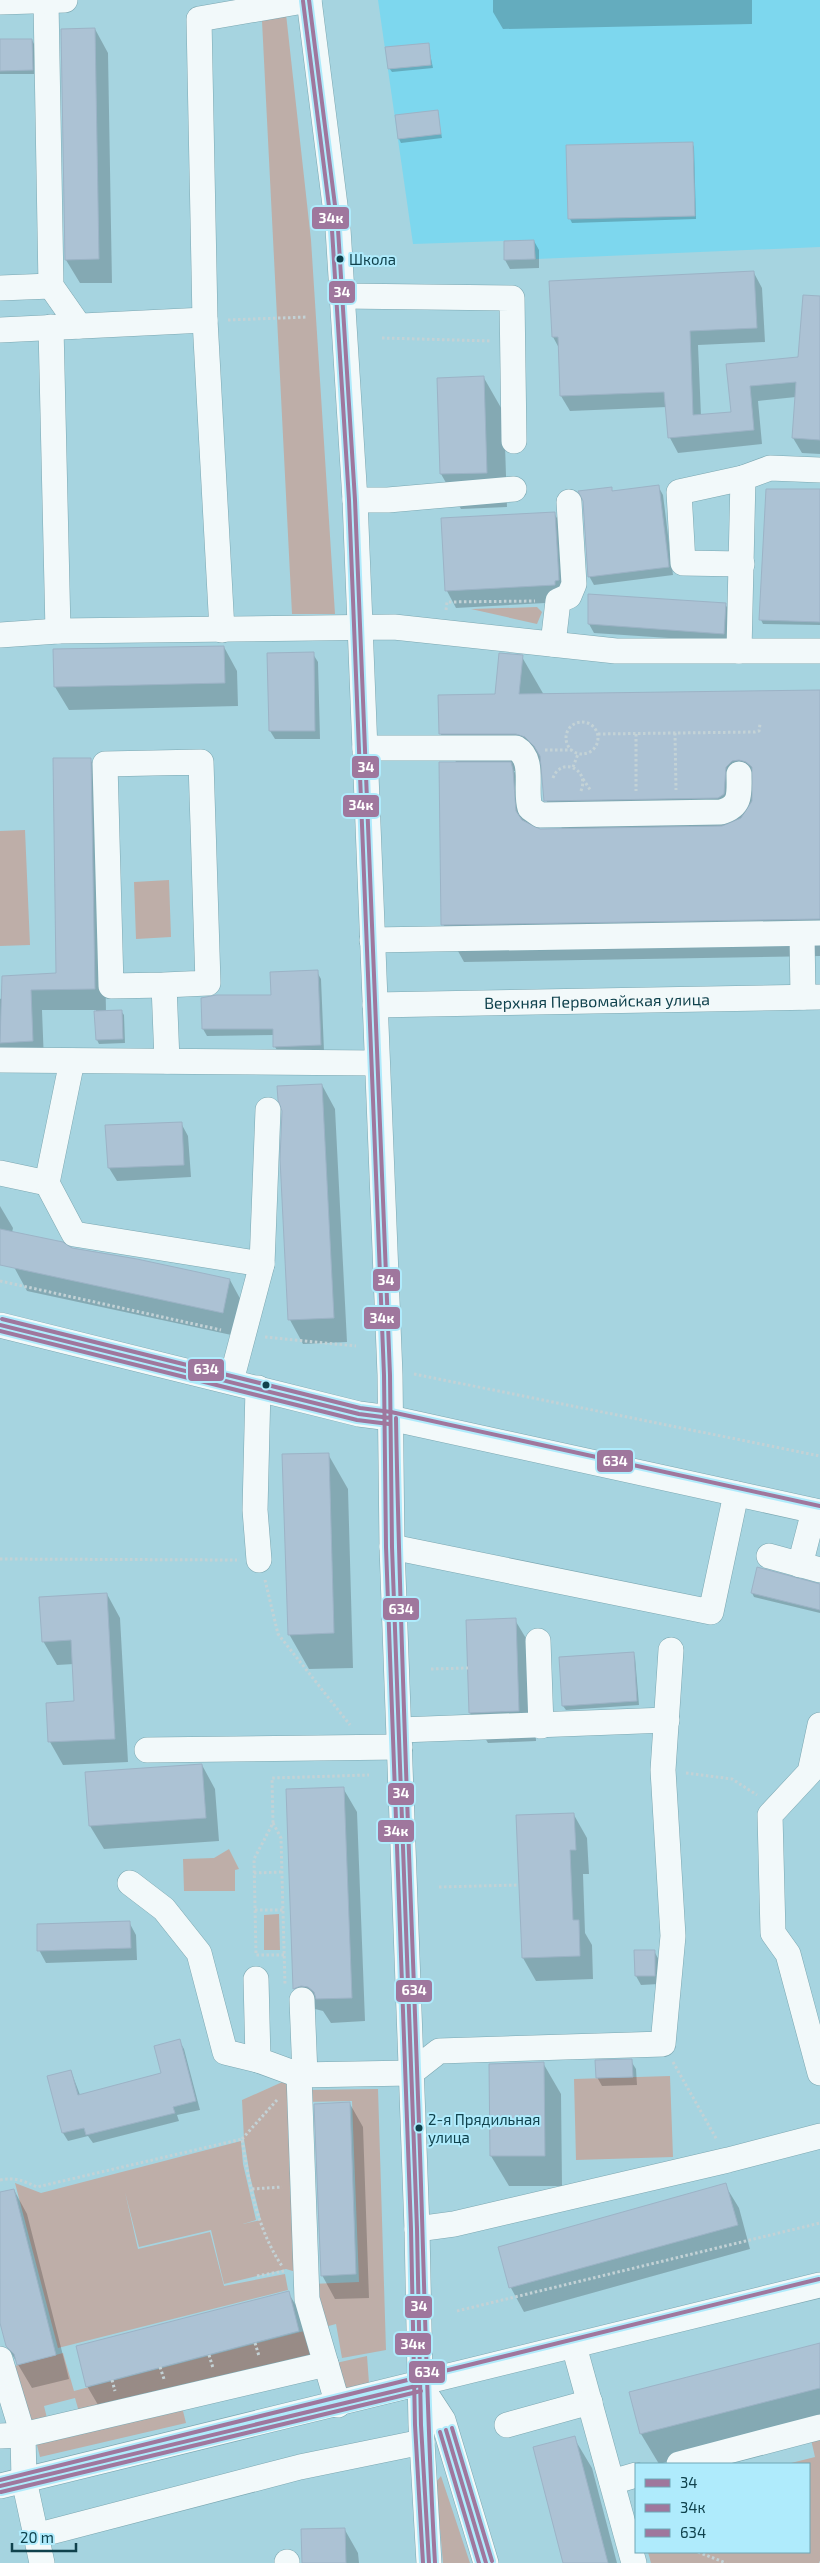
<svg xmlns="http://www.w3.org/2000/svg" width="820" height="2563" font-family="'Exo 2',sans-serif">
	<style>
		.built { fill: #7dd7ee }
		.green { fill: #beaea8 }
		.shadow { fill: #0003; fill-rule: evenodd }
		.building { fill: #acc2d4; stroke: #9cb3c6 }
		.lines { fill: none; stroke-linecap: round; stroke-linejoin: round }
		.minor-casing { stroke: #7ba7b1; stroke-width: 26 }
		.path { stroke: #c3d2d6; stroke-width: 3; stroke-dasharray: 2.5 2.5; stroke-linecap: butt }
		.minor { stroke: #f2f9fa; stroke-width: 25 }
		.bus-1-casing { stroke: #afebfc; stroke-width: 8 }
		.bus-2-casing { stroke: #afebfc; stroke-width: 8 }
		.bus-3-casing { stroke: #afebfc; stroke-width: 8 }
		.bus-1 { stroke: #9f779d; stroke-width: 4 }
		.bus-2 { stroke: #9f779d; stroke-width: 4 }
		.bus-3 { stroke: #9f779d; stroke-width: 4 }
		.bus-dot { fill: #10424d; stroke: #afebfc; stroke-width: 2 }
		.labels { text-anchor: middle; stroke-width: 4; stroke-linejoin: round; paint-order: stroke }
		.bus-label { font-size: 15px; fill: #10424d; stroke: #afebfc; text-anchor: start }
		.street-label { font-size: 16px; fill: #10424d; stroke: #afebfc }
		.line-badge { stroke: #afebfc; stroke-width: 2 }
		.badge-label { font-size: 14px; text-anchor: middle; font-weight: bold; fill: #fff }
	</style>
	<rect width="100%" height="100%" fill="#a6d4e0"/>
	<path class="built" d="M378,0H820V247L536,259L534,240L413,244Z"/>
	<path class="green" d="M286,14L311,240L335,614H292L262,21Z
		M537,607L542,612L537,624L471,609Z
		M25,830L30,945L0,946V831Z
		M169,880L171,937L136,939L134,882Z
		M229,1849L239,1869L235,1870V1891H184L183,1859L214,1858Z
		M279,1914L280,1950H264V1915Z
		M670,2076L673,2157L576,2160L574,2079Z
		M289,2079L296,2272L286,2269L224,2284L211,2230L139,2247L125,2192L138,2249L210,2232L224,2286L285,2274L288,2290L58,2348L15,2183L41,2193L241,2141L243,2164L256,2220L243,2224L261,2220L250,2176L244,2139L242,2100Z
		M378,2089L386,2350L342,2358L336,2324L321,2328L311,2284L359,2282L352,2101L304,2102V2090Z
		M308,2330L319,2363L81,2419L75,2398L44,2406L48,2422L28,2426L11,2367L63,2353L74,2391Z
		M367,2356L369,2383L335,2392L327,2365Z
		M181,2403L186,2423L40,2457L35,2437Z
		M820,2433V2563H651L648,2552H809V2464H787L815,2457L810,2435Z
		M441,2476L470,2563H443L436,2482Z"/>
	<path class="shadow" d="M493,0H752V24L503,29L493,12Z
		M95,29L108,53L112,283H80L66,260Z
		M0,40H32L34,44V74H0Z
		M428,44L433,68L392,72L389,68Z
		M437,111L442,138L401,143L399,139Z
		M692,143L694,147L696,219L572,223L570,219Z
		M534,241L539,250V268L510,269L505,260V242Z
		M754,273L762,288L765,342L698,345L701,416L732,413L727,365L799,358L820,297V454L802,453L793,438L796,397L758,401L762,444L678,453L670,438L667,407L570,411L561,396L559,348L553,337Z
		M484,378L504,413L507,507L461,509L441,474Z
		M658,486L663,495L673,575L594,585L589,576L611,489L613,492Z
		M820,490V625L763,624L761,620Z
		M554,513L564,530V602L456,608L447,591L443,519Z
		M725,604L730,612L728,642L594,633L589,624Z
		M224,647L237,671L238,706L69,710L55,687Z
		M313,654L318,662L320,739H275L270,731Z
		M522,657L544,695L820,691V956L464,962L443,924L457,764L440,733L496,695ZM514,771H538L544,774L546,800L563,830L540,831L536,828L534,808Z
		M90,759L102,780L106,1012L121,1011L124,1015L125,1043L99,1044L97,1040L96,1010H42L44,1062L0,1063V999L57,975Z
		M317,972L321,979L324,1051L279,1053L275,1047L274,1035L207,1036L203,1029Z
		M322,1085L335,1109L347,1342L303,1344L290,1320L283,1178Z
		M181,1123L188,1136L191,1177L117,1181L109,1168Z
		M0,1206L13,1228L5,1265L0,1264Z
		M71,1249L230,1280L243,1304L236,1336L27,1291L14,1267Z
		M328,1454L348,1489L353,1668L309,1669L289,1634Z
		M820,1586V1613L754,1597L752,1593Z
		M107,1594L120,1618L128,1762L63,1765L50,1742L76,1703L74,1664L57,1665L43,1641Z
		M515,1620L533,1650L536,1741L488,1743L470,1713Z
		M633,1653L635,1657L639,1705L566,1710L563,1706L560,1659Z
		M202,1765L215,1789L219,1841L104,1849L90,1826Z
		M343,1788L357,1812L365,2021L331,2023L323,2011L315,2009L308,2012L295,1988L287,1790Z
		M574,1815L587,1838L589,1874H583L585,1933L592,1945L593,1979L536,1981L523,1958Z
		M129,1922L136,1935L137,1960L46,1963L39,1950Z
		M654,1951L659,1960V1984L641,1985L636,1976Z
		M179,2040L184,2049L200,2110L177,2115L179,2121L93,2143L88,2136L68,2141L63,2133L71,2071L80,2095L163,2074Z
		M631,2061L636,2069L637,2085L602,2086L597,2077Z
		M543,2063L561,2094L562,2186H509L491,2156Z
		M350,2104L363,2127L369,2298L335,2299L322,2275Z
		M725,2185L739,2208L750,2249L524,2312L511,2288L499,2247Z
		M14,2190L27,2214L69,2379L32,2388L7,2346L0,2318V2193Z
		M288,2292L302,2316L311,2355L101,2410L87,2386Z
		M820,2344V2423L659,2464L641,2434Z
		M574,2438L592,2468L617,2563H565Z
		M345,2530L358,2553L359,2563H303Z"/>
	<path class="building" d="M95,28L99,259L65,260L61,29Z
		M0,39H32L33,70L0,71Z
		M429,43L431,65L388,69L385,47Z
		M438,110L441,134L398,139L395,115Z
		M693,142L695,216L568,219L566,145Z
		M534,240L535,259L504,260V241Z
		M754,271L757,328L690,331L693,415L731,412L726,364L798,357L803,295L820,296V440L792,438L796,382L750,386L754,430L668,438L664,392L560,396L558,337H552L549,281Z
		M484,376L487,473L440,474L437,378Z
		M659,485L669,567L588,577L583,501L578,491L612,487V491Z
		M766,489H820V622L759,620Z
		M555,512L559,580L555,581V585L445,591L441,518Z
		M588,594L726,603L724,634L588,624Z
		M224,646L225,683L54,687L53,649Z
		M314,652L315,731H269L267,653Z
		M499,653L523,655L519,694L820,690V919L441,925L439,762H511L513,770L516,811L522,820L540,829L722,826L741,818L752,801V767L746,762L739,760L732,761L726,767L724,794L718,798L544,801L540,756L534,746L525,737L516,734H439L438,695L495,694Z
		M53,758H91L95,989L31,990L33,1041L0,1043L2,976L56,973Z
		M318,970L321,1045L273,1047V1029H202L201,998L216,995H271L270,972Z
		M122,1010L123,1039L96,1040L94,1011Z
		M322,1084L334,1318L288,1320L280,1159L282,1111L278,1100L277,1086Z
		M182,1122L184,1165L108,1168L105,1125Z
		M0,1229L63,1242L72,1248L137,1259L230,1279L223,1313L0,1265Z
		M329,1453L334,1633L288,1635L282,1454Z
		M757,1567L820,1584V1610L751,1593Z
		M107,1593L115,1739L48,1742L46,1703L74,1701L71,1640L42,1642L39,1597Z
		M516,1618L519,1711L469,1713L466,1620Z
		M634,1652L637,1701L562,1706L559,1657Z
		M202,1764L206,1818L89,1826L85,1772Z
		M344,1787L352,1998L316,1999L314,1992L308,1987L301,1986L293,1989L286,1789Z
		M574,1813L576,1850H570L573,1920H579L580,1956L522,1958L516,1815Z
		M130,1921L131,1948L37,1951V1924Z
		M634,1950H655V1976H635Z
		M180,2039L196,2101L173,2107L175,2113L86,2135L84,2128L62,2133L47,2076L71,2070L78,2095L161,2073L154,2046Z
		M632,2059L633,2077L596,2078L595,2060Z
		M544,2062L545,2156H490L489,2064Z
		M350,2102L356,2274L321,2276L314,2104Z
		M726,2183L738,2225L509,2288L498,2247Z
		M14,2189L56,2355L17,2365L14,2354L6,2346L0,2323V2192Z
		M289,2291L299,2331L86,2387L76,2346Z
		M820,2343V2388L640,2434L629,2392Z
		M575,2436L583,2467L608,2563H563L542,2482L533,2447Z
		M345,2528L346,2563H302L301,2529Z"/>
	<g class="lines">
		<g class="minor-casing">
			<g id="minor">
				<path d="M309,0L338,229L355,500L390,1375L392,1547L417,2229L421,2425L429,2563"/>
				<path d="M46,1L51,286L79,326"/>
				<path d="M0,2L65,0"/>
				<path d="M0,288L51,286"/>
				<path d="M342,296L512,298L514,441"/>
				<path d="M51,327L58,631"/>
				<path d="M0,330L205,320"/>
				<path d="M355,500H388L514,489"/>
				<path d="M742,564L683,563L679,492L743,478"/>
				<path d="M222,630L205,320L199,19L309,0"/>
				<path d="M0,635L58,631L394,627L616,651H820"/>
				<path d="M553,644L558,601L569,596L574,584L569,502"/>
				<path d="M739,651L743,478L770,468L820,470"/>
				<path d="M365,748H516C536,760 524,789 530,808L540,815L721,812C742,806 739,793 739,774"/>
				<path d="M802,934L803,997"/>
				<path d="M372,940L820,933"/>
				<path d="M164,985L208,983L201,762L105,764L111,986L164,985L167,1061"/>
				<path id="s1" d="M375,1005L820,997"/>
				<path d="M0,1060L376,1063"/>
				<path d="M0,1173L47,1183L74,1234L262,1264L268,1110"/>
				<path d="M47,1183L72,1061"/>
				<path d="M0,1325L359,1414L390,1418L820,1512"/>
				<path d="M231,1381L262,1264"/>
				<path d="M258,1388L255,1510L259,1560"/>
				<path d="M392,1547L711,1612L736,1494"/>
				<path d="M769,1556L820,1570"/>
				<path d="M800,1565L814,1511"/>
				<path d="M538,1641L541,1726"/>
				<path d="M820,1725L810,1772L770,1815L773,1933L788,1954L820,2073"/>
				<path d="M400,1730L667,1720"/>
				<path d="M147,1750L400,1747"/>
				<path d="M130,1883L164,1909L199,1953L225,2052L258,2060"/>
				<path d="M256,1979L258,2060L299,2075L411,2073L439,2051L663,2044L673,1936L663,1770L671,1650"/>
				<path d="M302,2000L305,2075"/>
				<path d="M299,2075L307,2299L338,2405"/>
				<path d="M417,2229L454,2224L728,2160L820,2136"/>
				<path d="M574,2346L634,2563"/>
				<path d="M0,2359L23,2435L24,2480L42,2563"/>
				<path d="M420,2385L443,2420L486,2563"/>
				<path d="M507,2425L590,2402"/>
				<path d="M0,2436L23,2435L326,2364"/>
				<path d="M679,2464L820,2427"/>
				<path d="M612,2482L636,2475"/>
				<path d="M0,2486L820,2285"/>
				<path d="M35,2536L300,2467L422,2442"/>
				<path d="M287,2562V2563"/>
			</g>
		</g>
		<path class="path" d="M228,320L307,317
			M382,338L492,341
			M446,610L447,602L535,601
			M566 738a16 16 0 1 1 32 0a16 16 0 1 1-32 0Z
			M675,733L676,790
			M598,734L755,732L759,731L760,724
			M636,734V791
			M545,750H571
			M573,767L578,754
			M553,778C561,756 592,769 580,793
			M583,779L591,791
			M0,1281L221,1330
			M265,1337L356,1346
			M414,1374L820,1456
			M0,1559L237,1560
			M265,1580L278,1634L350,1725
			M431,1669L468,1668
			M686,1773L732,1779L757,1795
			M273,1823L281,1838L285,1985
			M254,1873L282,1872
			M439,1887L519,1885
			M255,1910H283
			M284,1955H256L254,1859L273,1823L272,1778L369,1775
			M673,2062L717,2140
			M242,2139L277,2100
			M0,2180C15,2177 24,2181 37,2187L242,2139C249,2183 257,2229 282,2266
			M252,2189L282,2187
			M257,2276L284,2271
			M457,2311L820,2223
			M255,2343L259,2356
			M209,2355L213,2368
			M160,2367L164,2379
			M112,2380L115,2391
			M698,2552L726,2563
			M819,2563H820"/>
		<use href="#minor" class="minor"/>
		<g class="bus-1-casing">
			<path id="bus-1" d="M309,0L338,229L355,500L390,1375L392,1547L417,2229L421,2425L429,2563
				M0,1325L359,1414L390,1418
				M446,2430L486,2563
				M0,2486L420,2385"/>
		</g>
		<g class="bus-2-casing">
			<path id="bus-2" d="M303,1L332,230L349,500L384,1375L386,1547L411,2229L415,2425L423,2563
				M0,1331L357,1420L389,1424
				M440,2432L479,2563
				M1,2492L421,2391"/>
		</g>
		<g class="bus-3-casing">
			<path id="bus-3" d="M2,1319L360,1408L391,1412L820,1506
				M396,1418C400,1644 410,1871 418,2097C424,2252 426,2407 435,2563
				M452,2428L492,2561
				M0,2480L819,2279"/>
		</g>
		<use href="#bus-1" class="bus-1"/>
		<use href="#bus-2" class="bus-2"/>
		<use href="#bus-3" class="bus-3"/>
	</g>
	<g class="bus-dot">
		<circle cx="340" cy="259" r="4.5"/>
		<circle cx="266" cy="1385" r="4.5"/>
		<circle cx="419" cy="2128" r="4.5"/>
	</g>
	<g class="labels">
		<g class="bus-label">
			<text x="349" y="265">Школа</text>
			<text x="428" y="2125">2-я Прядильная<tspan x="428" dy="18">улица</tspan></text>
		</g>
		<g class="street-label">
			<text dy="6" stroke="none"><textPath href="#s1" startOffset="222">Верхняя Первомайская улица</textPath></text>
		</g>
	</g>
	<g class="line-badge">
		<rect x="311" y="206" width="39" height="24" rx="5" fill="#9f779d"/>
		<rect x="328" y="280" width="28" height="24" rx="5" fill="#9f779d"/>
		<rect x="351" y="755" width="29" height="24" rx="5" fill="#9f779d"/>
		<rect x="342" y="794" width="38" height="24" rx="5" fill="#9f779d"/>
		<rect x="372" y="1268" width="29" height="24" rx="5" fill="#9f779d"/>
		<rect x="363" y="1306" width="38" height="24" rx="5" fill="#9f779d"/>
		<rect x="187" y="1358" width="38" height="24" rx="5" fill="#9f779d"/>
		<rect x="596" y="1449" width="38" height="24" rx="5" fill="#9f779d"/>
		<rect x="382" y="1597" width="38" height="24" rx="5" fill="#9f779d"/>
		<rect x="387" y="1782" width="28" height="24" rx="5" fill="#9f779d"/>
		<rect x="377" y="1819" width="38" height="24" rx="5" fill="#9f779d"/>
		<rect x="395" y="1979" width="38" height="24" rx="5" fill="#9f779d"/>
		<rect x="404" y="2295" width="29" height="24" rx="5" fill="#9f779d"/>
		<rect x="394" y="2332" width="38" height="24" rx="5" fill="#9f779d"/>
		<rect x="408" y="2360" width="38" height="24" rx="5" fill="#9f779d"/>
	</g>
	<g class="badge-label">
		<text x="331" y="223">34к</text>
		<text x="342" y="297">34</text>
		<text x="366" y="772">34</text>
		<text x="361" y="810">34к</text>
		<text x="386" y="1285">34</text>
		<text x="382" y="1323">34к</text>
		<text x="206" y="1374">634</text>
		<text x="615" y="1466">634</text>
		<text x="401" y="1614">634</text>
		<text x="401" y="1798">34</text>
		<text x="396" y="1836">34к</text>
		<text x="414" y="1995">634</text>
		<text x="419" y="2311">34</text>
		<text x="413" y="2349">34к</text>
		<text x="427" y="2377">634</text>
	</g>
	<rect x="635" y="2463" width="175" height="90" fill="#afebfc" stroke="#6fa7b6"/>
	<rect x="645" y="2479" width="25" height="8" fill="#9f779d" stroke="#6fa7b6"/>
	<text x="680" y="2488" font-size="15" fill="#10424d">34</text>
	<rect x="645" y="2504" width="25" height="8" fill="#9f779d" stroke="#6fa7b6"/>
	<text x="680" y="2513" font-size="15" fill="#10424d">34к</text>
	<rect x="645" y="2529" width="25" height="8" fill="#9f779d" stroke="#6fa7b6"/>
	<text x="680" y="2538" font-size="15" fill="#10424d">634</text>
	<path d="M12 2543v8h64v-8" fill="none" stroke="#10424d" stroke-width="2.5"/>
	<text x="20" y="2543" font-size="15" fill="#10424d" stroke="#afebfc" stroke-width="4" paint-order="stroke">20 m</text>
</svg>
